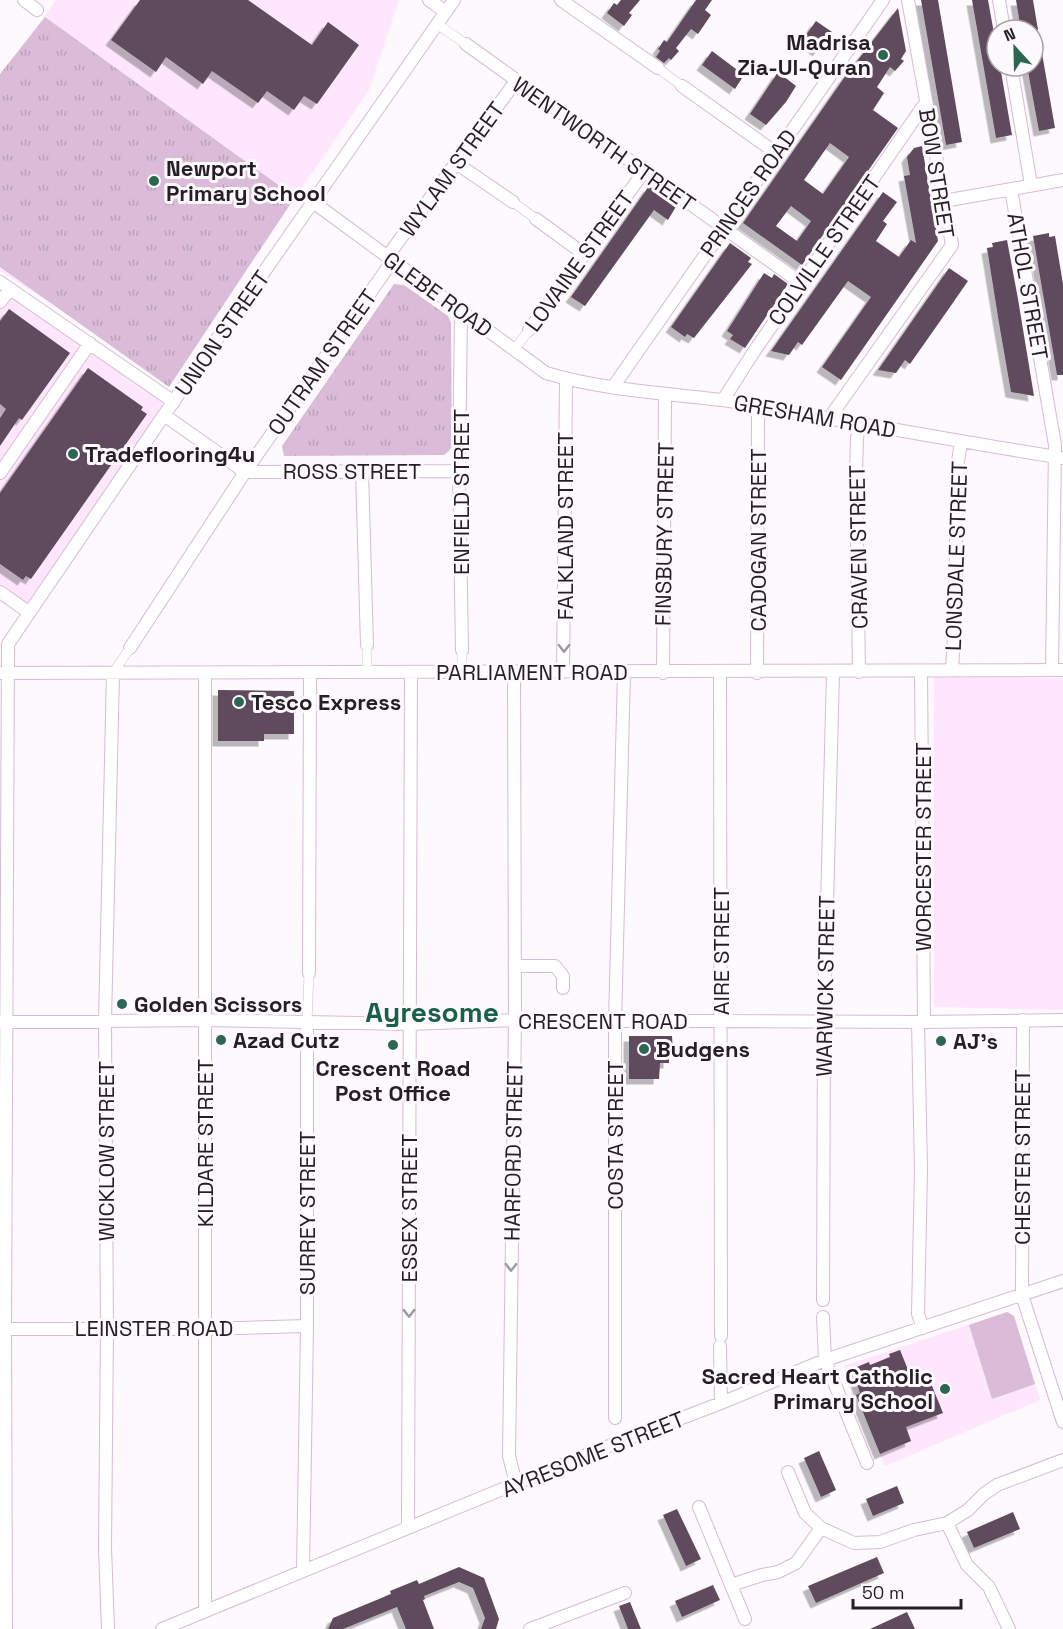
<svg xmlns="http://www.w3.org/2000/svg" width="1063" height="1629" font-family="'Space Grotesk',sans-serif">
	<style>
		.built { fill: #fee6fc }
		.park { fill: url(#park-tufts) }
		.pitch { fill: #dabcd8 }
		.building { fill: #5e4b5d; fill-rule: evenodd; filter: url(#shadow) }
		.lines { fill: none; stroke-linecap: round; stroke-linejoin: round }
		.pedestrian-casing { stroke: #d4bdd2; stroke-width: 10 }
		.minor-casing { stroke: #d4bdd2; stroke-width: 14 }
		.pedestrian { stroke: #fff; stroke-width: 9 }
		.minor { stroke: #fff; stroke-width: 12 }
		.oneway { stroke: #9d999d }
		.poi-dot { fill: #2c6751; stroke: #fef9fd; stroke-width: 2 }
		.labels { text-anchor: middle; stroke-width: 6; stroke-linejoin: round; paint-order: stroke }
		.poi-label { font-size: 22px; font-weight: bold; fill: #261d25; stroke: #fef9fd; text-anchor: start }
		.street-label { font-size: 22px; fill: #261d25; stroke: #fef9fd }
		.district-label { font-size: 28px; font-weight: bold; fill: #196048; stroke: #fef9fd }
	</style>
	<defs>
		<pattern id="park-tufts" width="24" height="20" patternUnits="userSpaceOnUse" patternTransform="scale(1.5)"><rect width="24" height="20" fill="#dabcd8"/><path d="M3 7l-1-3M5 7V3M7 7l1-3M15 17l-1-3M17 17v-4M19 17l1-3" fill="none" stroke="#bba1b9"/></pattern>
		<filter id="shadow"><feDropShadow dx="-5.5" dy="5.5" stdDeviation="0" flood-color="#0004"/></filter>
	</defs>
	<rect width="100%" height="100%" fill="#fef9fd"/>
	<path class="built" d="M56,0H399L369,90L181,364L156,370L0,271V80Z
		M0,280L174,402L28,612L0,592Z
		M934,677L1063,678V1010L934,1007Z
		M1007,1312L1014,1316L1040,1400L885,1466L844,1366Z"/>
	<path class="park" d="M45,17L295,197L169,387L0,267V74Z
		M394,284L404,285L448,316L451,323L452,446L449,451L444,455L284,456L282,446Z"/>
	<path class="pitch" d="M1007,1312L1014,1316L1035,1384L992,1399L969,1325Z"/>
	<path class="building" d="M140,0H248L312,45L328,22L359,45L317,104L304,96L294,110L267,91L258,103L212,71L203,84L166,57L156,72L111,40Z
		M621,0H640L629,13L632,15L624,26L607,13L614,3L617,5Z
		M696,0H712L705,10L711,15L698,34L691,29L676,48L679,51L671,60L669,58L664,63L656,57L660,51L658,49L664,40L667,42Z
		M921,0H938L962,142L946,145Z
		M972,0H988L997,50V66H1000L1012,135L996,138Z
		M1016,0H1033L1038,30H1021Z
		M898,8L906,51L901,59L904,61L895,71L890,67L877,87L884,93L873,110L898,128L802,265L743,223L844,78ZM830,143L849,157L823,194L804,180ZM791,206L811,221L797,241L776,226Z
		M816,21L832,32L818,51L803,39Z
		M1039,36L1055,128L1039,131L1027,66H1033V37Z
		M712,51L744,75L735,89L702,65Z
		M778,72L796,86L786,102L766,125L750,114Z
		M922,146L938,241L841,380L822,367L871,297L848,281L802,345L798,342L789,355L771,351L883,192L897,202L883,221L887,224L876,241L899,257L911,240L916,243L904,176L910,175L907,157L914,148Z
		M649,186L677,205L668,220L654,210L585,306L571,297Z
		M1049,233V237L1055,236L1063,284V375H1057L1033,236Z
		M1007,240L1018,299L1034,396L1011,392L999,323L987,248L993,247L992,243Z
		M730,243L751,258L748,262L752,264L694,338L687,334L685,337L671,327Z
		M949,268L968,281L950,307L910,364L905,360L896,373L878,370Z
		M764,273L772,278L774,274L788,284L745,348L730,339L733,335L727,331Z
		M9,309L70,353L22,420L19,418L0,446V418L6,409L0,404V321Z
		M88,368L143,407L141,410L147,414L31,579L26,576L23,580L0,564V493Z
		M218,690L294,691V734H264V741H218Z
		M629,1036H672L673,1052H669V1063H660L659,1079H629Z
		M900,1350L915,1387L930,1381L943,1413L906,1427L911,1441L880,1454L856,1395L860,1393L852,1369L869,1362L870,1365L890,1357L889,1354Z
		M819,1451L836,1490L821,1497L804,1458Z
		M897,1486L904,1503L873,1516L866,1499Z
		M677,1509L701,1559L686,1566L663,1515Z
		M1013,1512L1020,1529L974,1548L967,1532Z
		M877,1557L884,1573L816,1603L808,1586Z
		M459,1567L484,1578L499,1619L496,1629H481L485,1618L473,1588L459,1582L424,1596L425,1599L423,1600L434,1629H406L397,1607L343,1629H328L333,1618L391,1594L390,1591L417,1580L419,1584Z
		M713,1585L720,1600L682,1617L675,1601Z
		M630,1602L641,1629H628L619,1606Z
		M907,1612L915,1629H870Z"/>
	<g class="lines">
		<g class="pedestrian-casing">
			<path id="pedestrian" d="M437,24L466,44
				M658,68L682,86
				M576,123L601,140
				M513,202L536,219
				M514,350L529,330
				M113,673L130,648
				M367,673V645
				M462,673V650
				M307,1022L309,973"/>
		</g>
		<g class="minor-casing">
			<path id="minor" d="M24,0L37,10
				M429,0L446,12
				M561,0L658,68
				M999,0L1004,30
				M466,44L576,123
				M1011,66L1031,185
				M682,86L776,153
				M601,140L801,283
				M456,163L513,202
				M1011,189L1055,445L1052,670
				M944,201L1063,180
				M313,202L546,373C603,390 663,393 722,400C735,401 748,406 762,408C862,423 962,442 1063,458
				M536,219L584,254
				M387,257L516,81
				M0,282L174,402
				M0,302L10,289
				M461,311L459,471L462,650
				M529,330L643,173
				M613,387L883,0
				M723,400L753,353L926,102
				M164,415L245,472L459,471
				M830,417L952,245L908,0
				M362,471L367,645
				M0,473L90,343
				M0,592L28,612
				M130,648L245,472L393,260
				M952,670L955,619L957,468L961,442
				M921,671L924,1022
				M514,672L515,1020L509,1456L516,1484
				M563,672L566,379
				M859,672L856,472L857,438L860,423
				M1,673L1063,670
				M663,673L665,395
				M720,673L721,1336
				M757,673L758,407
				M205,674V1611
				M515,966H555L563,976V988
				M309,973L310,674
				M1023,1020L1022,1295L1063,1422
				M1,1022L205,1020L410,1024L515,1020L924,1022L1063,1020
				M918,1022L921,1170L918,1314L923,1328
				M823,1300L824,1022L833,672
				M823,1317L825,1360L867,1463
				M0,1329H205L307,1326
				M720,1346L721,1403
				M615,1418V1022L624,673
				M788,1472L805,1513L821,1528
				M699,1507L745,1619
				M947,1523L967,1565L989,1587L1009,1629
				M408,1528L411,672
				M303,1571L307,1326V1022
				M731,1585L762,1575L778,1572L796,1563L821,1528L854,1543L880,1542L914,1530L947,1523L968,1510L984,1494L997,1485L1063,1460
				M6,1629L5,1329L8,644L164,415L454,0
				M108,1629L105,1548L107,1329L105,1021L113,673
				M162,1629L583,1456L721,1403L825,1360L1063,1281
				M530,1629L625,1593"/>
		</g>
		<use href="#pedestrian" class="pedestrian"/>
		<use href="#minor" class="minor"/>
	</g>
	<defs><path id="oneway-chevron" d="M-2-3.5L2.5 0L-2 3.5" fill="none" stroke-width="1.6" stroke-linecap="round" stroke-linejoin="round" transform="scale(1.5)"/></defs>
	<g class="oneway">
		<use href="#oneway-chevron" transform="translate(564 648) rotate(91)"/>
		<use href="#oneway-chevron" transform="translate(511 1267) rotate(91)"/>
		<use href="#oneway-chevron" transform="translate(409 1313) rotate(90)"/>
	</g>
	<g class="poi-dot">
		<circle cx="883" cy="55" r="6"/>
		<circle cx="154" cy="181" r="6"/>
		<circle cx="73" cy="454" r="6"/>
		<circle cx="239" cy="702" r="6"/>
		<circle cx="122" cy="1004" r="6"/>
		<circle cx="221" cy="1040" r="6"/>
		<circle cx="941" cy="1041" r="6"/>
		<circle cx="393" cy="1045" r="6"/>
		<circle cx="644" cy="1049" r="6"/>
		<circle cx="945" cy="1389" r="6"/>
	</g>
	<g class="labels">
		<g class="poi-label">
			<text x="871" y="50" text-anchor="end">Madrisa<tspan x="871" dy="25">Zia-Ul-Quran</tspan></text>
			<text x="166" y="176">Newport<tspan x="166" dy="25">Primary School</tspan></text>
			<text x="85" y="462">Tradeflooring4u</text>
			<text x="251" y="710">Tesco Express</text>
			<text x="134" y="1012">Golden Scissors</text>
			<text x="233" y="1048">Azad Cutz</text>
			<text x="953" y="1049">AJ’s</text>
			<text x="656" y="1057">Budgens</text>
			<text x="393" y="1076" text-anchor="middle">Crescent Road<tspan x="393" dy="25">Post Office</tspan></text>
			<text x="933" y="1384" text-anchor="end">Sacred Heart Catholic<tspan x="933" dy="25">Primary School</tspan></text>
		</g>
		<g class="street-label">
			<text transform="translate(604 144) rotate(35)" y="8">WENTWORTH STREET</text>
			<text transform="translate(452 169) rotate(-54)" y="8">WYLAM STREET</text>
			<text transform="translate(937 173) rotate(81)" y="8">BOW STREET</text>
			<text transform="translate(748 193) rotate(-55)" y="8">PRINCES ROAD</text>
			<text transform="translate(824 250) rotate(-55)" y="8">COLVILLE STREET</text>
			<text transform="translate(579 261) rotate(-54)" y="8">LOVAINE STREET</text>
			<text transform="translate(1028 286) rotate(80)" y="8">ATHOL STREET</text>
			<text transform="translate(438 294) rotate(36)" y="8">GLEBE ROAD</text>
			<text transform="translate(222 333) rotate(-55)" y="8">UNION STREET</text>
			<text transform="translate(322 362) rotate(-55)" y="8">OUTRAM STREET</text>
			<text transform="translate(815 416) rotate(10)" y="8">GRESHAM ROAD</text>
			<text x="352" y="479">ROSS STREET</text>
			<text transform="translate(461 492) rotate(-90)" y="8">ENFIELD STREET</text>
			<text transform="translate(565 526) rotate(-90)" y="8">FALKLAND STREET</text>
			<text transform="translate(664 534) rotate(-89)" y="8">FINSBURY STREET</text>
			<text transform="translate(758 540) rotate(-90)" y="8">CADOGAN STREET</text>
			<text transform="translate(858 547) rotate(-91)" y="8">CRAVEN STREET</text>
			<text transform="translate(956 556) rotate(-88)" y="8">LONSDALE STREET</text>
			<text x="532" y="680">PARLIAMENT ROAD</text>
			<text transform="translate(923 847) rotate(-90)" y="8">WORCESTER STREET</text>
			<text transform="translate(721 951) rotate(-90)" y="8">AIRE STREET</text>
			<text transform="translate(825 986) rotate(-89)" y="8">WARWICK STREET</text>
			<text x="603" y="1029">CRESCENT ROAD</text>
			<text transform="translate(615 1135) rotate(-90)" y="8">COSTA STREET</text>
			<text transform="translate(205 1143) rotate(-90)" y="8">KILDARE STREET</text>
			<text transform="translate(106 1151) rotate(-90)" y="8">WICKLOW STREET</text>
			<text transform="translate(513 1151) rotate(-89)" y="8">HARFORD STREET</text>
			<text transform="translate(1022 1157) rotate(-90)" y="8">CHESTER STREET</text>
			<text transform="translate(409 1208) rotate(-90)" y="8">ESSEX STREET</text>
			<text transform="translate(307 1213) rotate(-90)" y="8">SURREY STREET</text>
			<text x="154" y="1336">LEINSTER ROAD</text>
			<text transform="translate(593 1454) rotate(-22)" y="8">AYRESOME STREET</text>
		</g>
		<g class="district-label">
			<text x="432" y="1022">Ayresome</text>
		</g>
	</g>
	<g transform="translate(1015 48) rotate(338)"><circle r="28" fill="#fef9fd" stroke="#a8a1a7" stroke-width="1.5"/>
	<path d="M0-4.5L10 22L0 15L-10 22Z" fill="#2c6751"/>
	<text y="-9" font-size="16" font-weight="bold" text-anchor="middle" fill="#261d25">N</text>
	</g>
	<path d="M853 1599v9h108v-9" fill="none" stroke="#261d25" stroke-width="3"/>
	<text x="862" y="1599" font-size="18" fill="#261d25" stroke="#fef9fd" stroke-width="4.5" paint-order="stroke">50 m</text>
</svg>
